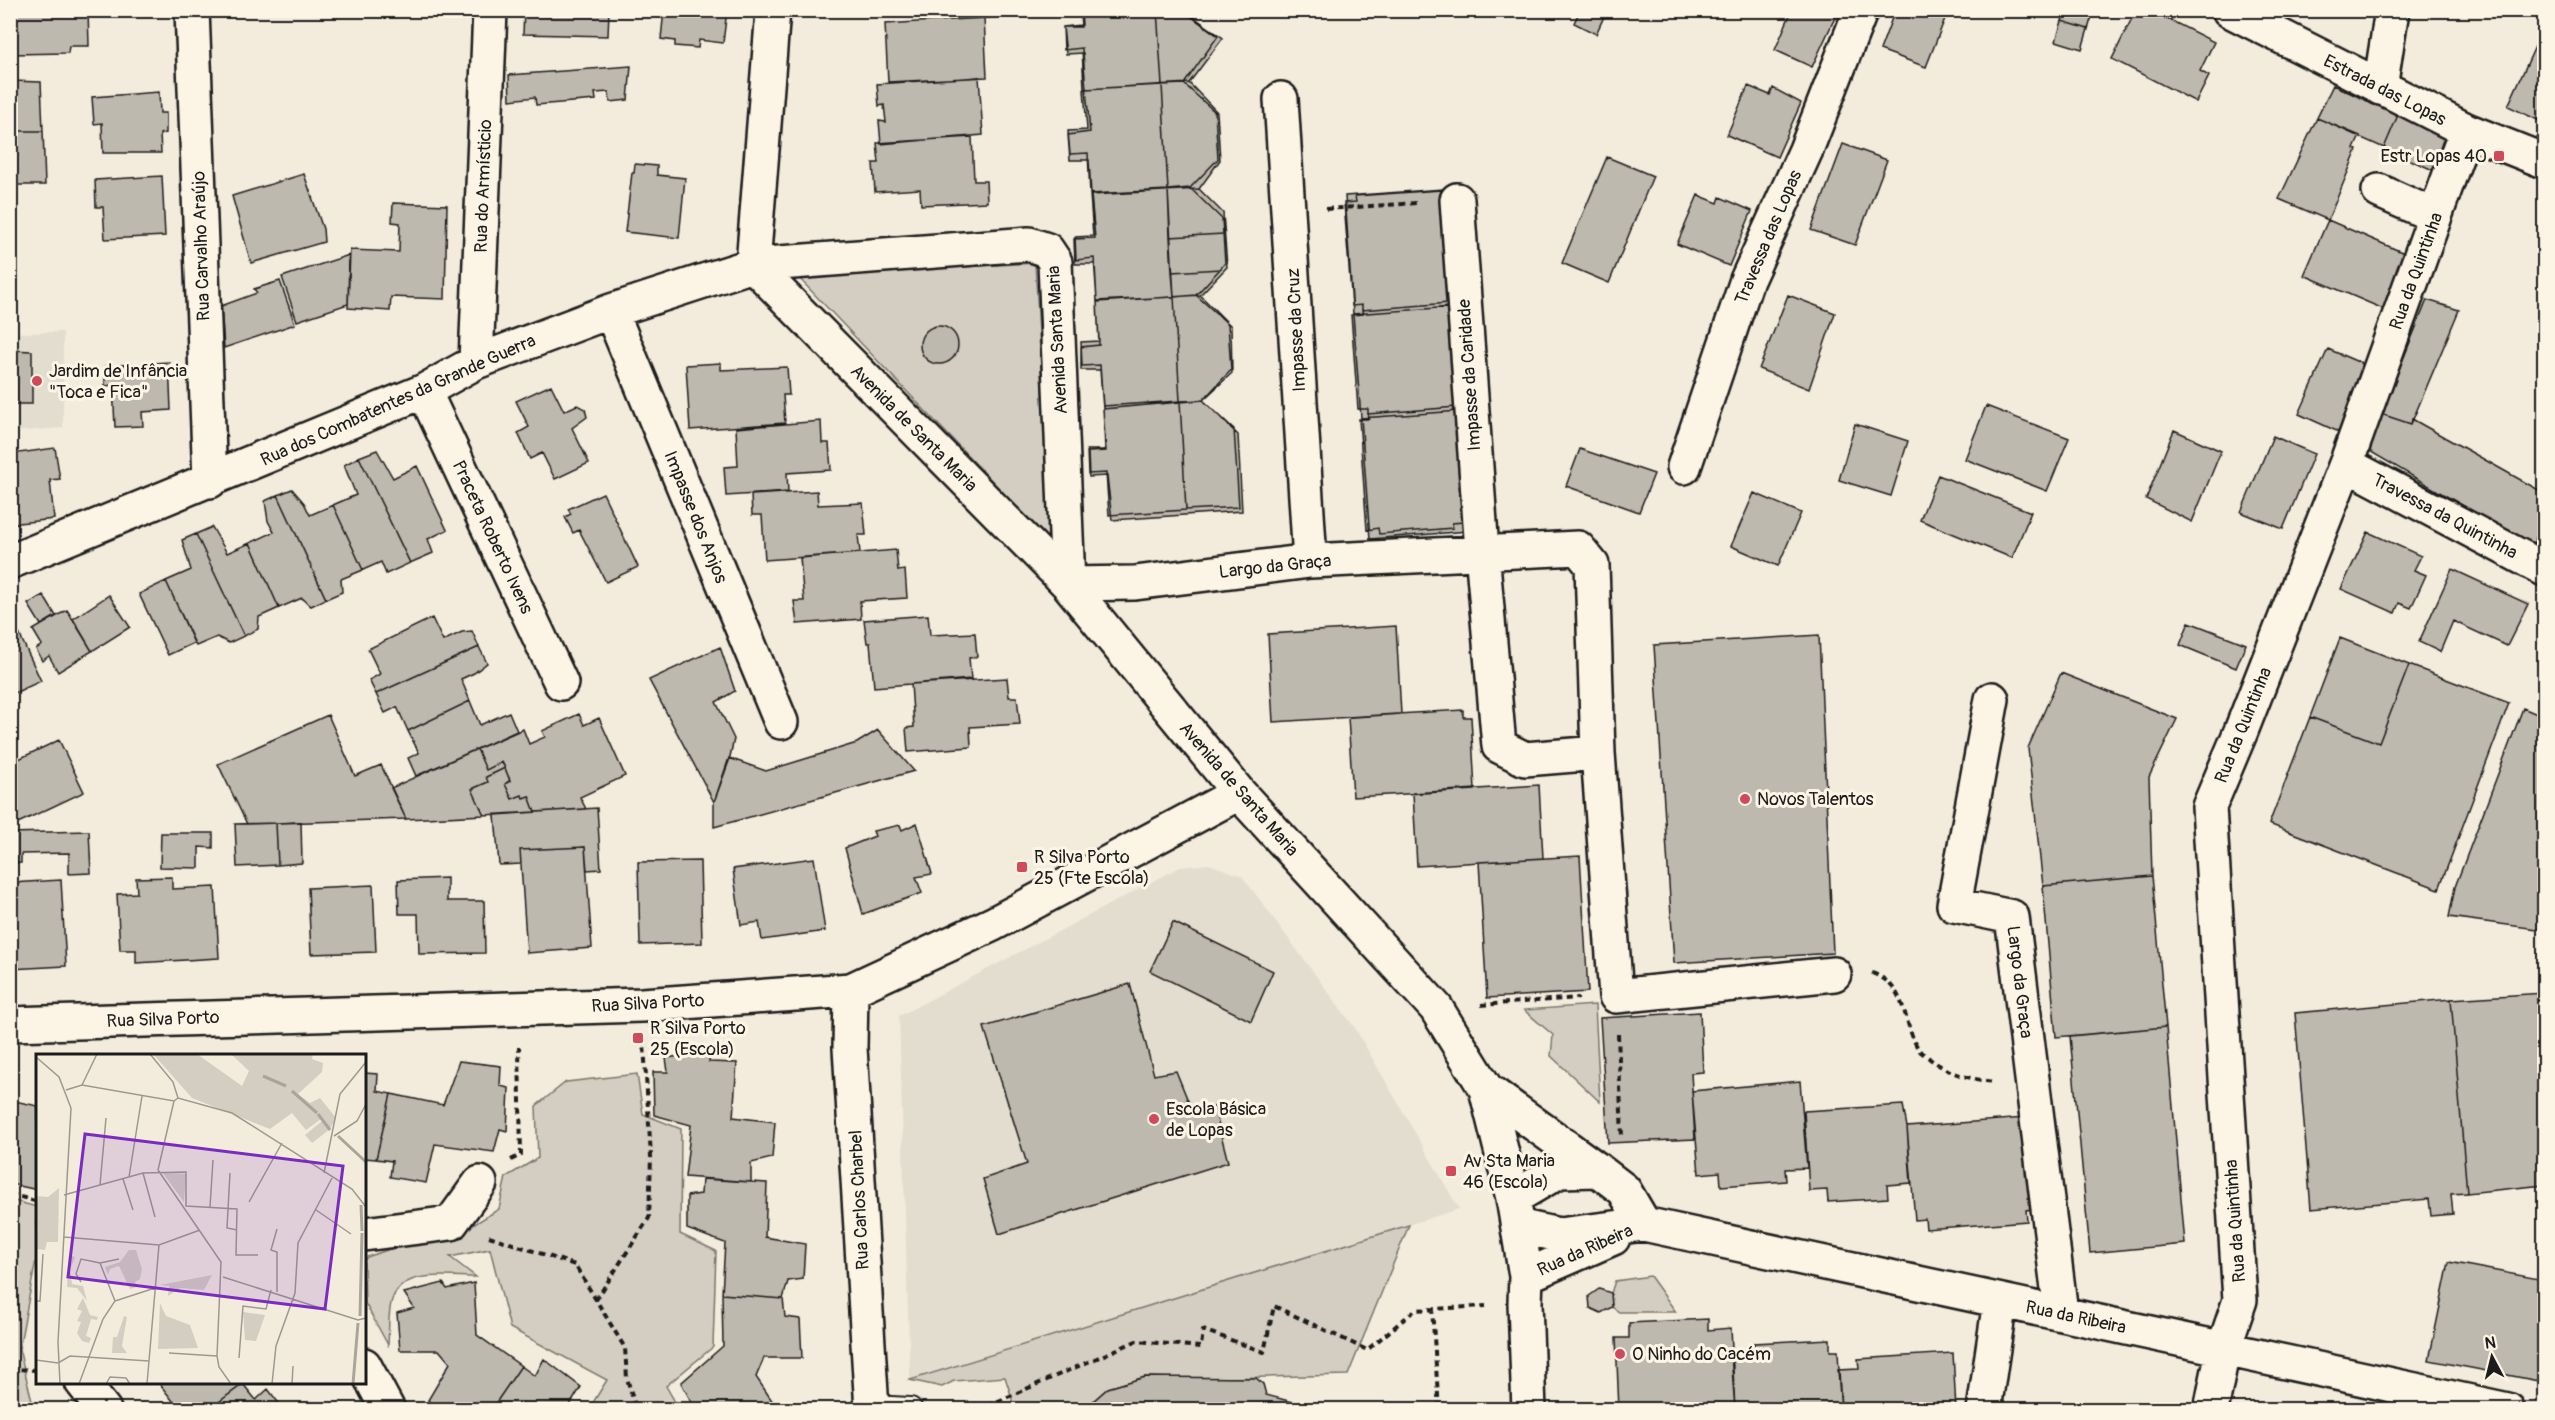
<svg xmlns="http://www.w3.org/2000/svg" width="2555" height="1420" font-family="Pangolin,sans-serif">
	<style>
		.built { fill: #e3ddcf }
		.green { fill: #d3cec1; stroke: #78756e; stroke-width: 1.5 }
		.building { fill: #beb9ae; stroke: #1c1c1c; stroke-width: 1.5 }
		.lines { fill: none; stroke-linecap: round; stroke-linejoin: round }
		.lane-casing { stroke: #1c1c1c; stroke-width: 28 }
		.street-casing { stroke: #1c1c1c; stroke-width: 38 }
		.path { stroke: #1c1c1c; stroke-width: 4; stroke-dasharray: 6 4.5; stroke-linecap: butt }
		.lane { stroke: #fcf5e5; stroke-width: 24 }
		.street { stroke: #fcf5e5; stroke-width: 33 }
		.poi-dot { fill: #d1495b; stroke: #fcf5e5; stroke-width: 2 }
		.labels { text-anchor: middle; stroke-width: 6; stroke-linejoin: round; paint-order: stroke }
		.street-label { font-size: 18px; fill: #1c1c1c; stroke: #fcf5e5 }
		.poi-label { font-size: 18px; fill: #1c1c1c; stroke: #fcf5e5; text-anchor: start }
		.inset-river { fill: none; stroke: #aaa59b; stroke-width: 3 }
		.inset-road { fill: none; stroke: #9d9990; stroke-width: 1.5 }
		.view { fill: #7b2cbf; fill-opacity: 0.15; stroke: #7b2cbf; stroke-width: 3 }
		.inset-edge { fill: none; stroke: #1c1c1c; stroke-width: 3 }
	</style>
	<rect width="100%" height="100%" fill="#f3ecdd"/>
	<filter id="ink" filterUnits="userSpaceOnUse"><feTurbulence type="fractalNoise" baseFrequency=".0167" numOctaves="2"/><feDisplacementMap in="SourceGraphic" scale="12" xChannelSelector="R" yChannelSelector="G"/><feConvolveMatrix kernelMatrix="1 2 1 2 8 2 1 2 1" color-interpolation-filters="sRGB"/></filter>
	<g filter="url(#ink)">
		<path class="built" d="M63,332V428L11,432V333Z
			M1209,864L1242,876L1355,1028L1459,1209L910,1380L899,1016L1180,867Z"/>
		<path class="green" d="M1035,263L1051,543L797,276Z
			M1595,1005L1600,1102L1551,1056L1553,1035L1524,1010Z
			M637,1074L643,1114L681,1129L680,1234L716,1251L713,1347L666,1386L679,1409H589L607,1380L510,1328L490,1249L450,1257L476,1277C448,1277 400,1267 391,1303C388,1316 389,1331 388,1345L365,1303L364,1261L367,1257L393,1248L455,1236L499,1209L506,1177L538,1158L536,1106L566,1082Z
			M11,1200L37,1207V1255L19,1349L34,1409H11Z
			M1409,1225L1348,1375L1185,1379L1145,1377L1108,1388L1083,1410L1011,1409L1012,1398L1005,1377L954,1381L942,1387L910,1380Z
			M1650,1276L1676,1312H1619L1612,1307L1611,1293L1615,1281Z"/>
		<path class="building" d="M10,10H88L89,46H69L68,53L10,54Z
			M524,10H609L608,36L523,34Z
			M664,10H727L723,43L699,40L698,48L675,46V41L661,39Z
			M968,10H1020V16L968,19Z
			M1080,10H1157L1162,85L1084,89L1082,48L1064,50L1063,27H1081Z
			M1081,10H1184L1223,38L1189,83L1086,89L1083,53L1066,54L1063,27L1082,25Z
			M1157,10H1182L1218,36L1184,84L1162,85Z
			M1580,10H1607L1596,34L1574,23Z
			M1792,10L1838,11L1812,67L1775,50Z
			M1895,10H1930L1946,16L1926,67L1880,50Z
			M2065,10H2094L2088,29L2062,21Z
			M2136,10H2150L2214,42L2200,71L2209,76L2196,102L2112,59Z
			M984,18L987,77L888,82L885,24Z
			M2062,21L2088,29L2082,49L2056,41Z
			M2543,29L2544,30V123L2508,106Z
			M631,66L628,100L610,102L609,92L595,93L596,100L536,105L535,97L510,100L509,75Z
			M979,77L983,135L881,144L879,121L886,122L884,105L879,106L877,84Z
			M10,81L41,82L43,131H10Z
			M1189,83L1217,112L1220,160L1199,189L1091,195L1089,160H1070L1068,135L1090,132L1086,89Z
			M1184,84L1215,112L1218,159L1190,188L1168,190L1162,85Z
			M1162,85L1168,190L1090,194L1088,153L1070,154L1068,131L1087,130L1084,89Z
			M2333,85L2398,115L2384,148L2317,118Z
			M1748,86L1770,95L1773,88L1801,103L1777,157L1727,135Z
			M159,92L160,113H166V133L160,134L161,153H103L102,123L94,124L92,97Z
			M2398,115L2449,139L2435,171L2384,148Z
			M2317,118L2360,136L2354,149L2357,150L2328,220L2279,199Z
			M10,131H43L45,185H10Z
			M972,137L974,181H986L987,202L921,205L920,189L875,192L873,163H879L877,143Z
			M1843,144L1887,160L1855,245L1811,230Z
			M1607,157L1653,176L1609,283L1562,263Z
			M635,164L657,166V175L685,178L679,238L625,232L632,173H634Z
			M304,174L323,229L324,242L251,263L232,196Z
			M162,176L165,236L105,239L103,207H96L95,180Z
			M1190,188L1222,219L1223,234L1170,237L1168,190Z
			M1199,189L1223,213L1227,267L1200,295L1097,302L1095,264H1075L1074,239L1095,238L1091,195Z
			M1443,189L1452,307L1353,314L1345,196Z
			M1168,190L1174,297L1097,301L1094,258L1076,260L1075,237L1093,236L1090,194Z
			M1441,190L1449,303L1362,310V305L1352,306L1344,203L1356,202L1355,196Z
			M1698,195L1718,203L1720,197L1752,211L1729,266L1677,244Z
			M393,203L447,205L445,299L391,297L390,311L348,308L350,250L399,252L400,223L392,222Z
			M2328,220L2418,259L2395,314L2304,275Z
			M10,232H15L16,310H10Z
			M1223,234L1225,263L1220,269L1172,272L1170,237Z
			M349,255L348,304L297,321L282,277Z
			M1220,269L1196,295L1174,297L1172,272Z
			M280,281L295,324L224,348L221,306L257,293L254,289Z
			M1196,295L1228,324L1231,370L1203,400L1180,401L1174,297Z
			M1200,295L1231,326L1232,373L1203,400L1103,409L1100,370H1081V347L1099,345L1097,302Z
			M1788,295L1835,313L1809,389L1759,369Z
			M1174,297L1180,401L1103,406L1100,365L1082,366L1081,342L1099,341L1097,301Z
			M2427,300L2459,310L2411,424L2381,414Z
			M1449,303L1457,407L1368,414V409H1358L1351,315L1363,314L1362,310Z
			M1452,307L1459,411L1361,418L1353,314Z
			M920 345a19 19 0 1 1 38 0a19 19 0 1 1-38 0Z
			M2328,349L2370,367L2341,433L2299,414Z
			M10,350L32,351V404H10Z
			M169,362L171,410L142,412L143,426L115,427L113,385L105,386V366Z
			M721,363V370L787,367L789,395H783L785,423L690,430L686,365Z
			M551,385L564,411L577,405L585,409L587,417L572,428L589,463L555,479L542,453L530,459L518,433L529,427L516,401Z
			M1203,400L1238,435L1242,511L1112,520L1107,476L1089,477L1088,452L1106,451L1103,409Z
			M1203,400L1234,429L1239,507L1186,510L1180,401Z
			M1180,401L1186,510L1109,515L1106,473L1088,474L1087,450H1105L1103,406Z
			M1986,406L2069,438L2047,491L1965,459Z
			M1457,407L1464,522L1452,523L1453,528L1379,534L1378,528L1367,530L1359,419H1369L1368,414Z
			M1459,411L1468,531L1370,539L1361,418Z
			M2381,414L2411,424L2412,419L2544,493V538L2538,534L2532,546L2366,449Z
			M821,421L822,443H829L831,470L787,473L788,492L726,496L724,467L738,466L736,428Z
			M1855,424L1908,441L1891,496L1839,480Z
			M2174,430L2221,451L2192,522L2146,499Z
			M2273,436L2314,454L2283,529L2241,512Z
			M10,445L12,454L55,448L60,479L50,480L54,519L10,524Z
			M1580,449L1654,474L1639,512L1566,486Z
			M377,450L393,478L417,466L447,530L428,539L433,553L410,563L359,457Z
			M359,457L410,563L386,574L381,562L363,570L333,505L356,495L344,465Z
			M1938,475L2031,512L2012,558L1920,520Z
			M292,489L304,503L310,515L333,505L363,570L341,579L342,592L326,599L278,495Z
			M817,491L818,505L863,503L866,535H858L860,553L765,560L762,515H752L751,495Z
			M603,493L638,567L606,582L579,530L573,533L565,517L571,514L568,509Z
			M1754,493L1801,513L1778,566L1731,546Z
			M278,495L326,599L311,606L302,598L279,608L250,543L274,532L268,521L265,501Z
			M212,527L227,553L250,543L279,608L259,617L258,629L244,636L196,534Z
			M2368,532L2421,556L2414,570L2426,575L2411,608L2399,603L2395,613L2341,589Z
			M196,534L244,636L229,643L217,637L196,646L166,581L191,570L182,540Z
			M896,550L898,571L905,570L907,598L860,601L861,619L797,624L794,601H804L800,558Z
			M2452,569L2528,604L2507,646L2453,621L2440,652L2419,642Z
			M166,581L194,643L168,655L139,594Z
			M43,595L56,616L41,625L28,604Z
			M109,595L130,627L92,651L73,619Z
			M67,610L92,651L58,672L49,656L42,661L36,649L42,645L33,630Z
			M928,615L930,635L975,633L977,657L969,658L971,679L874,687L870,643H867L864,620Z
			M432,618L443,641L462,632L472,631L479,647L376,694L369,680L380,674L368,649Z
			M2189,622L2246,644L2236,668L2180,645Z
			M1396,626L1401,714L1273,722L1268,634Z
			M16,627L41,681L10,695V630Z
			M1819,635L1833,953L1674,963L1654,645Z
			M2340,638L2409,665L2379,743L2310,717Z
			M479,647L487,663L474,673L461,679L470,701L408,731L397,707L385,713L376,694Z
			M720,647L735,691L716,702L734,739L729,761L714,802L649,680Z
			M2409,665L2509,703L2439,889L2269,824L2310,717L2379,743Z
			M2061,673L2177,719L2149,777L2152,876L2043,886L2028,748Z
			M1007,678L1009,697H1017L1020,724L970,727L971,747L908,752L906,728L914,727L911,684Z
			M470,701L480,725L509,712L517,731L416,776L408,758L419,753L408,731Z
			M2523,708L2544,717V930L2449,917L2455,887Z
			M1463,710V717H1471L1475,790L1353,797L1348,717Z
			M579,714L584,725L599,718L625,776L580,797L586,809L535,812L529,796L523,798L522,795L512,799L505,784L510,780L502,762L486,770L477,749L523,729L529,744L545,737L542,731Z
			M328,715L355,776L381,765L406,819L247,824L218,764Z
			M878,730L914,771L714,827V802L729,758L766,771L857,743Z
			M59,740L84,792L18,823L10,807V763Z
			M477,749L486,770L502,762L505,768L486,777L488,782L472,789L484,815L406,819L391,788Z
			M505,768L510,781L505,784L512,799L522,795L523,798L529,796L535,812L484,815L472,789L488,782L486,777Z
			M1539,785L1543,858L1417,866L1413,793Z
			M597,808L601,869L587,870L585,847L520,850L521,864L499,865L495,815Z
			M301,822L302,863L278,865L276,823Z
			M276,823L278,865L237,867L235,824Z
			M917,823L932,874L916,877L922,893L863,914L845,848L875,836L873,831L900,825L902,830Z
			M89,831L91,873L69,874V853L21,854V863L10,864V833Z
			M161,833H213V848L199,847V868L160,867Z
			M585,847L592,948L527,953L520,850Z
			M1580,856L1588,992L1487,998L1479,862Z
			M814,858L825,931L762,940L759,922L741,925L733,869Z
			M700,861L702,943L640,945L638,862Z
			M2152,876L2166,1027L2056,1037L2043,886Z
			M172,877V889L215,887L219,958L136,963V950H120L117,894L137,893L136,878Z
			M447,878V901H484L485,953L419,954L418,914H399L398,880Z
			M61,880L66,966L10,969V883Z
			M373,885L376,952L311,954L308,888Z
			M1173,922L1273,971L1251,1021L1150,971Z
			M1130,984L1154,1075L1176,1071L1193,1113L1214,1107L1228,1162L999,1234L983,1179L1027,1164L984,1027Z
			M2544,993V1185L2467,1193L2451,999Z
			M2451,999L2467,1193L2451,1194L2453,1214L2431,1216L2429,1199L2311,1209L2295,1013Z
			M1700,1012L1703,1072L1691,1073L1695,1139L1608,1143L1600,1018Z
			M2166,1027L2185,1244L2090,1253L2070,1036Z
			M710,1052L709,1062L737,1063L733,1117L775,1122L772,1158L751,1163V1182L685,1177L691,1125L654,1115L653,1072H668L666,1058Z
			M459,1061L501,1066L500,1086L509,1088L507,1131L500,1129L494,1152L435,1144L426,1183L390,1177L392,1161L376,1159L391,1094L443,1105Z
			M364,1073L378,1074L377,1091L391,1094L376,1159L364,1158Z
			M1800,1081L1807,1168L1785,1169L1786,1181L1721,1186L1720,1172L1699,1174L1692,1091Z
			M10,1100L38,1106V1190L10,1184Z
			M1903,1105L1907,1127L1911,1183L1887,1185L1888,1198L1828,1202L1827,1190L1809,1191L1804,1111Z
			M2025,1118L2032,1209L2026,1210L2027,1221L1926,1229L1925,1219L1915,1220L1907,1127Z
			M702,1179L767,1183L765,1237L805,1244L803,1279L788,1281L783,1299L722,1294L725,1243L687,1229V1196L701,1194Z
			M2449,1262L2544,1280V1382L2429,1360Z
			M443,1283L447,1289L474,1283L477,1335L521,1366L491,1410H439L428,1400L450,1363L439,1350H400L397,1313L414,1308L404,1293Z
			M1599,1289L1611,1293L1612,1307L1601,1313L1590,1308L1589,1296Z
			M722,1294L783,1299L785,1317L800,1319L802,1358H764L756,1377L777,1408L775,1410H696L681,1383L723,1346Z
			M1708,1319V1330L1731,1328L1735,1410H1619L1616,1338H1629V1323Z
			M1830,1339V1351H1838L1841,1410H1735L1731,1354L1755,1353L1754,1343Z
			M1953,1353L1956,1410H1841L1838,1370L1859,1369L1858,1359Z
			M544,1359L581,1387L567,1410H491L521,1366L535,1376Z
			M1145,1377L1256,1378L1263,1384L1266,1395L1304,1405L1310,1410H1083L1108,1388Z
			M158,1382H242L243,1384L208,1410H180Z
			M243,1384L256,1400L268,1389L284,1410H208Z"/>
		<g class="lines">
			<g class="lane-casing">
				<path id="lane" d="M872,1408L910,1410"/>
			</g>
			<g class="street-casing">
				<path id="street" d="M192,10L210,481
					M2229,10L2466,130L2544,161
					M2380,88L2392,10
					M1281,99L1310,561
					M2379,191L2435,216
					M1457,200L1482,551L1499,746L1525,759L1598,753
					M753,265L1068,584L1239,793L1436,1008L1486,1089L1513,1198L1526,1276L1525,1303L1529,1410
					M753,265L773,10
					M611,311L781,722
					M476,362L490,10
					M424,391L561,683
					M2346,464L2544,569
					M1684,467L1747,280L1806,150L1861,10
					M10,562L424,391L476,362L611,311L753,265L1029,244L1047,250L1055,262L1068,584L1135,583L1310,561L1578,548L1592,565L1598,753L1616,996L1834,974
					M1992,699L1954,905L2012,917L2061,1313
					M851,990L850,1048L872,1410
					M10,1024L642,1005L851,990L993,924L1239,793
					M1486,1089L1598,1170
					M1513,1198L1559,1171L1598,1170L1624,1190L1644,1224
					M1518,1226L1559,1235L1644,1224L2508,1410
					M364,1234L451,1223L480,1183
					M1526,1276L1613,1238
					M364,1365L388,1410
					M82,1382L104,1410
					M1984,1410L2000,1301
					M2211,1410L2223,1350L2240,1300L2209,807L2241,731L2346,464L2466,130"/>
			</g>
			<path class="path" d="M1326,209L1417,203
				M1872,973C1908,986 1902,1023 1919,1050C1921,1053 1927,1056 1930,1059C1950,1074 1969,1079 1995,1082
				M1481,1005L1579,998
				M1618,1034L1622,1138
				M511,1160L521,1155L519,1047
				M10,1194L38,1202
				M489,1236L575,1265L625,1348L627,1378L636,1410
				M596,1300L649,1218L651,1157L644,1044
				M1432,1308L1439,1410
				M10,1369L38,1370
				M978,1410L1136,1341L1201,1347L1203,1330L1264,1352L1274,1306L1367,1350L1415,1310L1486,1306"/>
			<use href="#lane" class="lane"/>
			<use href="#street" class="street"/>
		</g>
	</g>
	<g class="poi-dot">
		<rect x="2493" y="150" width="12" height="12" rx="3"/>
		<circle cx="37" cy="381" r="6"/>
		<circle cx="1745" cy="799" r="6"/>
		<rect x="1016" y="861" width="12" height="12" rx="3"/>
		<rect x="632" y="1032" width="12" height="12" rx="3"/>
		<circle cx="1154" cy="1119" r="6"/>
		<rect x="1445" y="1165" width="12" height="12" rx="3"/>
		<circle cx="1620" cy="1354" r="6"/>
	</g>
	<g class="labels">
		<g class="street-label">
			<text transform="translate(2385 90) rotate(27)" y="6">Estrada das Lopas</text>
			<text transform="translate(483 186) rotate(-88)" y="6">Rua do Armísticio</text>
			<text transform="translate(1768 237) rotate(-67)" y="6">Travessa das Lopas</text>
			<text transform="translate(201 246) rotate(-92)" y="6">Rua Carvalho Araújo</text>
			<text transform="translate(2416 271) rotate(-70)" y="6">Rua da Quintinha</text>
			<text transform="translate(1296 330) rotate(-93)" y="6">Impasse da Cruz</text>
			<text transform="translate(1057 340) rotate(-93)" y="6">Avenida Santa Maria</text>
			<text transform="translate(1469 375) rotate(-94)" y="6">Impasse da Caridade</text>
			<text transform="translate(398 400) rotate(-24)" y="6">Rua dos Combatentes da Grande Guerra</text>
			<text transform="translate(914 428) rotate(45)" y="6">Avenida de Santa Maria</text>
			<text transform="translate(2445 516) rotate(28)" y="6">Travessa da Quintinha</text>
			<text transform="translate(696 517) rotate(68)" y="6">Impasse dos Anjos</text>
			<text transform="translate(493 537) rotate(65)" y="6">Praceta Roberto Ivens</text>
			<text transform="translate(1275 566) rotate(-6)" y="6">Largo da Graça</text>
			<text transform="translate(2243 725) rotate(-68)" y="6">Rua da Quintinha</text>
			<text transform="translate(1239 789) rotate(49)" y="6">Avenida de Santa Maria</text>
			<text transform="translate(2020 982) rotate(83)" y="6">Largo da Graça</text>
			<text transform="translate(648 1003) rotate(-3)" y="6">Rua Silva Porto</text>
			<text transform="translate(163 1019) rotate(-2)" y="6">Rua Silva Porto</text>
			<text transform="translate(859 1200) rotate(-93)" y="6">Rua Carlos Charbel</text>
			<text transform="translate(2235 1221) rotate(-94)" y="6">Rua da Quintinha</text>
			<text transform="translate(1585 1250) rotate(-24)" y="6">Rua da Ribeira</text>
			<text transform="translate(2076 1317) rotate(12)" y="6">Rua da Ribeira</text>
		</g>
		<g class="poi-label">
			<text x="2487" y="162" text-anchor="end">Estr Lopas 40</text>
			<text x="49" y="377">Jardim de Infância<tspan x="49" dy="21">"Toca e Fica"</tspan></text>
			<text x="1757" y="805">Novos Talentos</text>
			<text x="1034" y="863">R Silva Porto<tspan x="1034" dy="21">25 (Fte Escola)</tspan></text>
			<text x="650" y="1034">R Silva Porto<tspan x="650" dy="21">25 (Escola)</tspan></text>
			<text x="1166" y="1115">Escola Básica<tspan x="1166" dy="21">de Lopas</tspan></text>
			<text x="1463" y="1167">Av Sta Maria<tspan x="1463" dy="21">46 (Escola)</tspan></text>
			<text x="1632" y="1360">O Ninho do Cacém</text>
		</g>
	</g>
	<g transform="translate(36 1054)">
		<rect width="330" height="330" fill="#f3ecdd"/>
		<path d="M117,0H161L206,32L213,17L195,0H277L276,5L287,9L286,18L262,40L274,49L284,44L300,64L294,75L276,89L269,81L286,67L292,73L285,65L270,76L256,59L234,75L156,44ZM126,118L150,120L148,148ZM23,134L22,188H11L9,196L0,195V142L12,143ZM93,196H100L106,215L104,225L99,228L101,233L94,235L83,212L74,215L72,221L69,213L84,208ZM33,201L39,203L34,216L36,230L47,232L51,247L41,234L31,233ZM176,221L168,236L144,234L132,242L133,232L124,231ZM47,244L54,261L62,263L61,266L55,265L50,282L55,284L53,289L46,287L41,279L45,268L41,267L46,257L41,255ZM124,249L130,262L154,271L162,294L122,295ZM207,258L229,261L220,287L209,286ZM88,262L91,263L86,292L91,299H76L77,283H81Z" fill="#d3cec1"/>
		<path class="inset-river" d="M227,22L250,32M256,37L281,59M282,60L294,76M302,82L330,108M325,151L326,177M324,262L326,179M317,330L322,269"/>
		<path class="inset-road" d="M114,0L137,28L142,44M0,3L23,23L35,54L22,288L24,330M46,31L61,0M30,36L46,31L138,47L142,44L196,59L316,135L330,153M298,82L321,67L330,50M122,116L185,208L181,302L183,313L195,330M122,116L138,47M107,119L119,163M194,119L191,174L201,176M288,119L304,40L330,8M93,123L106,42M87,125L97,156M64,131L70,64M28,141L107,119L150,118V152L201,155L200,201H222M213,148L246,89M174,153L177,106M280,156L315,180M28,183L123,191L164,176M64,209L83,205M187,223L322,266L330,264M241,238V198L235,196L241,175M0,247H4L7,200M79,247L119,234M133,299L181,302M203,304L207,252L230,255L235,236M0,306L22,309M22,309L34,302L113,307M43,330L67,265L79,247L64,209L45,205L40,220L45,228M70,330L74,323L90,324L94,330M111,330L123,191M236,330L240,292L259,239L262,189L296,124M256,330L257,312"/>
		<path class="view" d="M49,80L307,112L289,255L32,223Z"/>
		<rect width="330" height="330" class="inset-edge"/>
	</g>
	<rect width="2555" height="1420" fill="none" stroke="#fcf5e5" stroke-width="36"/>
	<rect x="18" y="18" width="2519" height="1384" fill="none" stroke="#1c1c1c" stroke-width="2" filter="url(#ink)"/>
	<g transform="translate(2492 1357) rotate(353)" stroke="#fcf5e5" stroke-width="4.5" paint-order="stroke">
	<path d="M0-4.5L10 22L0 15L-10 22Z" fill="#1c1c1c"/>
	<text y="-9" font-size="16" font-weight="bold" text-anchor="middle" fill="#1c1c1c">N</text>
	</g>
</svg>
